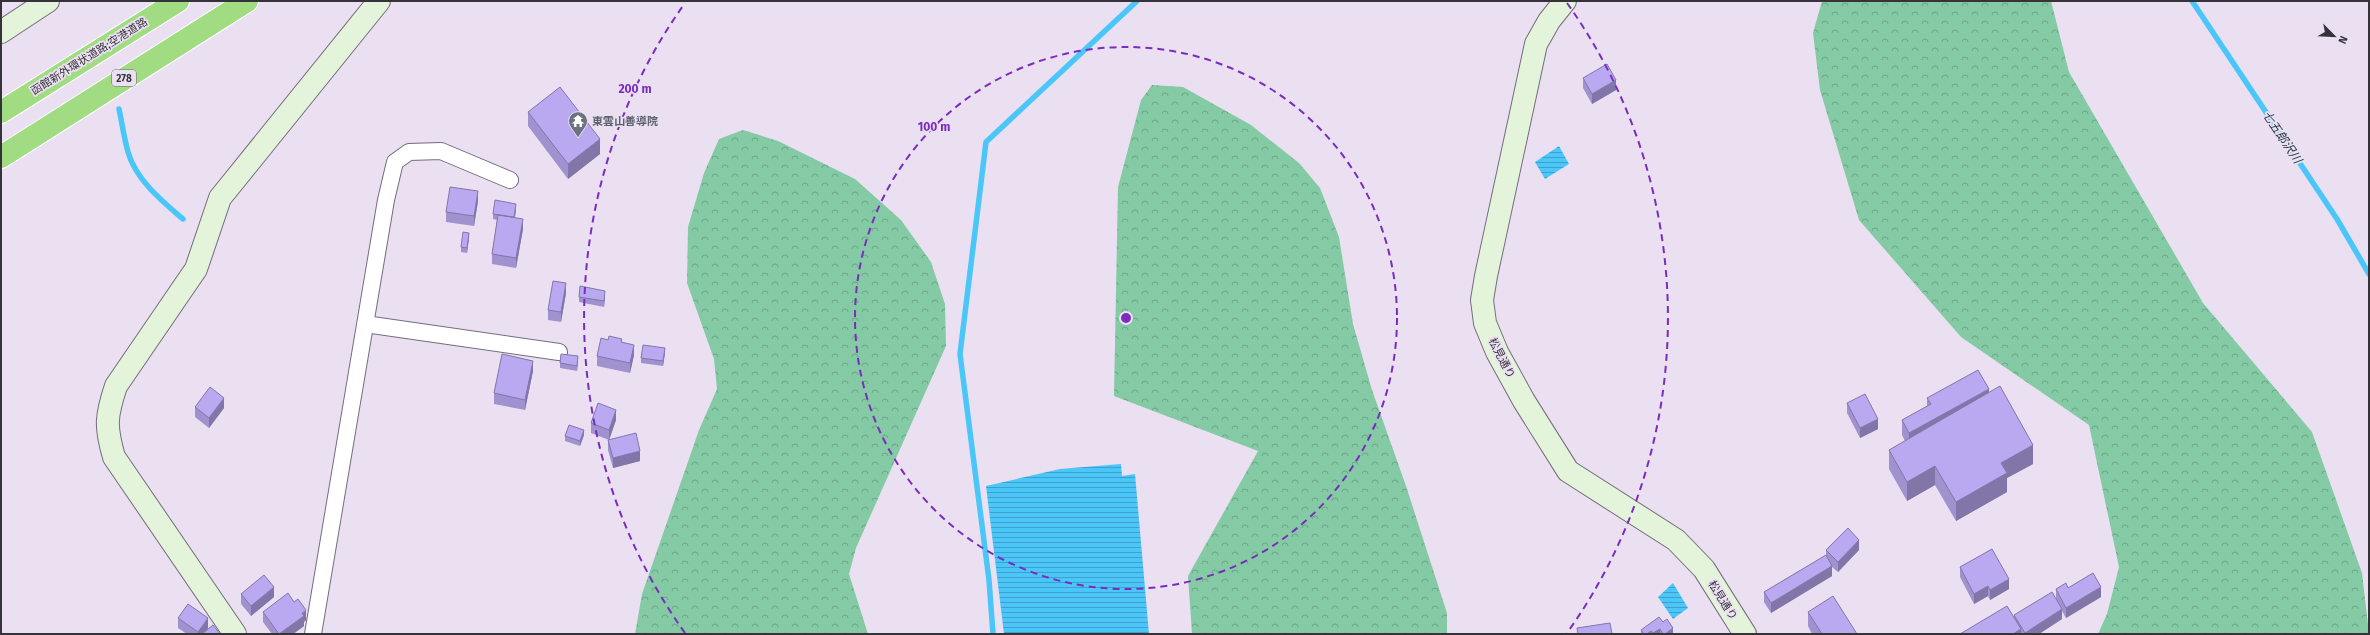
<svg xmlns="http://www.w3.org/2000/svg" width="2370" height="635" font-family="'Fira Sans','Noto Sans JP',sans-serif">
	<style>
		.forest { fill: url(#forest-crowns) }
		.water { fill: url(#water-rules) }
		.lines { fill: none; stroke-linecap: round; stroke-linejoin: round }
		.stream { stroke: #4bc6f8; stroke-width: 5.5 }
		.street-casing { stroke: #756c7c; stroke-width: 18 }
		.secondary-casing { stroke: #756c7c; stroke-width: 24 }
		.highway-casing { stroke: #fff; stroke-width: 24 }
		.street { stroke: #fff; stroke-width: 16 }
		.secondary { stroke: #e3f4da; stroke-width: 22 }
		.highway { stroke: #a1dc83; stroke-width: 22 }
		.wall { fill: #a091cf }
		.shaded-wall { fill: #8276a9 }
		.building { fill: #baa9f1; stroke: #8276a9 }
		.ring { fill: none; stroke: #7b2cbf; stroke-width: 2; stroke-dasharray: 7 5 }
		.labels { text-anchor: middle; stroke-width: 3.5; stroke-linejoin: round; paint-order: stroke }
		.shield { fill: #eae0f2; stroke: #6c6670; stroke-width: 1 }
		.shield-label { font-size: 10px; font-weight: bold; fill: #363239 }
		.street-label { font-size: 11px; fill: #363239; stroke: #eae0f2 }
		.worship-label { font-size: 11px; font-weight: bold; fill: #5b616d; stroke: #eae0f2; text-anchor: start }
		.water-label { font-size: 12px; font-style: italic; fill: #1e323c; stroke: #eae0f2 }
		.centre { fill: #7b2cbf; stroke: #eae0f2; stroke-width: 2 }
		.ring-label { font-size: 12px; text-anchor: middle; font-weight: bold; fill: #7b2cbf; stroke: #eae0f2; stroke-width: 3.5; stroke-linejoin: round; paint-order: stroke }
	</style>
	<defs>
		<pattern id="forest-crowns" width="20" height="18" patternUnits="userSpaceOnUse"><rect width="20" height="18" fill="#84caa4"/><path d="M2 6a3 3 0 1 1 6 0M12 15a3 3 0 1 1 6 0" fill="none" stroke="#6da587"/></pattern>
		<pattern id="water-rules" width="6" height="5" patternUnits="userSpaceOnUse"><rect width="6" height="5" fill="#4bc6f8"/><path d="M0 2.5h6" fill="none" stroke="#3fa1ca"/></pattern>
	</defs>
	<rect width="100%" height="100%" fill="#eae0f2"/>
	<path class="forest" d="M1822,1H2051L2069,72L2203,303L2312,432L2362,573L2369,634H2098L2107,614L2119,567L2089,425L1961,337L1859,220L1820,90L1813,33Z
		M1152,85L1183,87L1251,125L1299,163L1320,188L1339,237L1353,324L1372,390L1406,486L1447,613V634H1192L1188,576L1258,451L1114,396L1118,187L1141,100Z
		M743,130L778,141L855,179L901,220L931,262L945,304L946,346L856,548L849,574L868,634H635L642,594L699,430L717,389L714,359L687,283L688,227L704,173L719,139Z"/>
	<path class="water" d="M1559,146L1569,164L1545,179L1535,162Z
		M1121,464L1122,476L1135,474L1149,634H1004L986,486L1060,469Z
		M1673,583L1688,608L1673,619L1658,597Z"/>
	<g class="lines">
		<path class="stream" d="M2192,1L2337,219L2369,274
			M119,109C122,123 124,138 128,152C136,180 162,201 183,219
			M993,634L989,580L960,354L986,142L1137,1"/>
		<g class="street-casing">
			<path id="street" d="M365,324L559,352
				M313,634L386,200L395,162L409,152L441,151L510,180"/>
		</g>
		<g class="secondary-casing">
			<path id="secondary" d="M1565,1L1549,21L1536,44L1486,276L1482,300L1485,323L1497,352L1524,401L1568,471L1676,540L1704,569L1745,634
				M1,32L48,1
				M235,634L114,457C105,426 106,416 116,386L196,269L220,198L379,1"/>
		</g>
		<g class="highway-casing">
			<path id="highway" d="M1,112L178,1
				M1,157L247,1"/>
		</g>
		<use href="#street" class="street"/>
		<use href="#secondary" class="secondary"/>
		<use href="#highway" class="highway"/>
	</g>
	<path class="wall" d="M1583,78L1616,90L1592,104L1583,88Z
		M528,112L600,154L568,179L528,126Z
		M478,201L474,226L446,222V212Z
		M516,209L515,218L523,229L516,268L492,264V254L497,220L493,219V214Z
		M469,238L467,253L461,252V247Z
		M566,293L561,322L548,320V310Z
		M605,296L604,307L579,302V297Z
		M665,353L663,366L641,363V358Z
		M634,355L630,373L597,366V356Z
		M578,361L577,371L560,368V363Z
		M533,371L525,410L494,404V393Z
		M1989,393L2033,464L2007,478V492L1956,521L1935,485L1907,501L1889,469V450L1905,441L1902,435V420L1927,406V398Z
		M1847,403L1878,429L1860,438L1847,413Z
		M195,407L224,408L209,428L195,417Z
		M616,420L609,440L591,433V423Z
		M584,435L580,446L565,441V436Z
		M608,440L640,461L613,468L608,450Z
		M1826,550H1859L1838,572L1832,567V576L1771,613L1764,602V592L1826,555Z
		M1960,567L2009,589L1990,600L1988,596L1974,604L1960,577Z
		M2068,588L2101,597L2066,618L2062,611V619L2039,634H1960L2014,618V615L2056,598V589Z
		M241,594L274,597L251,616L241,604Z
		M263,612L306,620L304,622V626L293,634H272L263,622Z
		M1808,612L1857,634H1812L1808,626Z
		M178,618L208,628L206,631L220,634H187L178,628Z
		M1663,622L1673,633L1672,634H1641V630Z"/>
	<path class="shaded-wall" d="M1616,80V90L1592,104V94Z
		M600,139V154L568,179V164Z
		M478,191V201L474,226V216Z
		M516,204V209L514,223V218Z
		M523,219V229L516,268V258Z
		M469,233V238L467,253V248Z
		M566,283V293L561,322V312Z
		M605,291V296L604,307V301Z
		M634,345V355L630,373V363Z
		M665,348V353L663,366V361Z
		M578,356V361L577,371V366Z
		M533,361V371L525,410V400Z
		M1989,389V404L1909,448V433Z
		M224,398V408L209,428V418Z
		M616,410V420L609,440V430Z
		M1878,419V429L1860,438V428Z
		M584,430V435L580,446V441Z
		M2033,445V464L2007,478V492L1956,521V502L2001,463Z
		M640,451V461L613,468V458Z
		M1935,466V485L1907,501V482Z
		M1859,540V550L1838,572V562Z
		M1832,566V576L1771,613V603Z
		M2009,579V589L1990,600V590Z
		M1988,586V596L1974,604V594Z
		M274,587V597L251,616V606Z
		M2101,587V597L2066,618V608Z
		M2062,609V619L2039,634H2025V633Z
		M306,610V620L304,622V626L293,634H280Z
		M208,618V628L204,634H198V632Z
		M1673,628V633L1672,634H1665Z
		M1660,629V634H1653V633Z
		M2021,629V634H2013Z
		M1651,631V634H1647Z"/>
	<path class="building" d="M1607,64L1616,80L1592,94L1583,78Z
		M560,87L600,139L568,164L528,112Z
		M450,187L478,191L474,216L446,212Z
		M495,200L516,204L514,217L493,214Z
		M498,215L523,219L516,258L492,254Z
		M463,232L469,233L467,248L461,247Z
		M553,281L566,283L561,312L548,310Z
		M580,286L605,291L604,301L579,297Z
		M609,336L622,339L621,342L634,345L630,363L597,356L601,338L608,340Z
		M643,345L665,348L663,361L641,358Z
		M502,354L533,361L525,400L494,393Z
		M561,354L578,356L577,366L560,363Z
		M1978,370L1989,389L1909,433L1902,420L1931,404L1927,398Z
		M2000,386L2033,445L2001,463L2007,473L1956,502L1935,466L1907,482L1889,450Z
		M210,387L224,398L209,418L195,407Z
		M1865,394L1878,419L1860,428L1847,403Z
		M598,403L616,410L609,430L591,423Z
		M569,425L584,430L580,441L565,436Z
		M636,433L640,451L613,458L608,440Z
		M1848,528L1859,540L1838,562L1826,550Z
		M1992,549L2009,579L1990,590L1988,586L1974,594L1960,567Z
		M1826,555L1832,566L1771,603L1764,592Z
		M2093,573L2101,587L2066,608L2056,589L2066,583L2068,588Z
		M264,575L274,587L251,606L241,594Z
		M2052,592L2062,609L2025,633L2014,615Z
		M288,593L294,602L298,599L306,610L302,613L304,616L279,634L263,612Z
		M1833,596L1857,634H1822L1808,612Z
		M188,604L208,618L198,632L178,618Z
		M2007,606L2021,629L2013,634H1960Z
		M1659,617L1663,622L1667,619L1673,628L1665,634H1663L1660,629L1653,633L1651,631L1647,634H1644L1641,630Z
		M1610,623L1612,634H1578L1577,628Z
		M213,625L220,634H202Z"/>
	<g class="ring">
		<circle cx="1126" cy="318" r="271"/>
		<path d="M685 633A542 542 0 0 1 685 3M1567 3A542 542 0 0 1 1567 633"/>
	</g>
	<defs>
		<g id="temple-pin" transform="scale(1)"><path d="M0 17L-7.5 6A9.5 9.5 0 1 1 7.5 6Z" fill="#6b7280" stroke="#eae0f2"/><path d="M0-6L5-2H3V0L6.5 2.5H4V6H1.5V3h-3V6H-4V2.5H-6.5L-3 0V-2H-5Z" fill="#fff"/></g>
	</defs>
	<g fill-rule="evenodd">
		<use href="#temple-pin" x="578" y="121"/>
	</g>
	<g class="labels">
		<rect class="shield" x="112" y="70" width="24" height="16" rx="3"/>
		<g class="shield-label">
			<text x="124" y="82">278</text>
		</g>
		<g class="street-label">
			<text transform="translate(89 56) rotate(-32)" y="4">函館新外環状道路;空港道路</text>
			<text transform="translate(1502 358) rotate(63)" y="4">松見通り</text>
			<text transform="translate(1723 600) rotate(58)" y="4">松見通り</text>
		</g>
		<g class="worship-label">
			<text x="592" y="125">東雲山善導院</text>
		</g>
		<g class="water-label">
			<text transform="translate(2282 137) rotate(56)" y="4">七五郎沢川</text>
		</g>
	</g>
	<circle cx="1126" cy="318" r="6" class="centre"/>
	<g class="ring-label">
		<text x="635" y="93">200 m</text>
		<text x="934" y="131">100 m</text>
	</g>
	<rect width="2370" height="635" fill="none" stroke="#363239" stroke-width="4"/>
	<g transform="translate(2334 36) rotate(114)" stroke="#eae0f2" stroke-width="3" paint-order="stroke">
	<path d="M0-3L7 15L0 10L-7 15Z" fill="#363239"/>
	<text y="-6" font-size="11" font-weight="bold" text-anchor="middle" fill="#363239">N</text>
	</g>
</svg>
